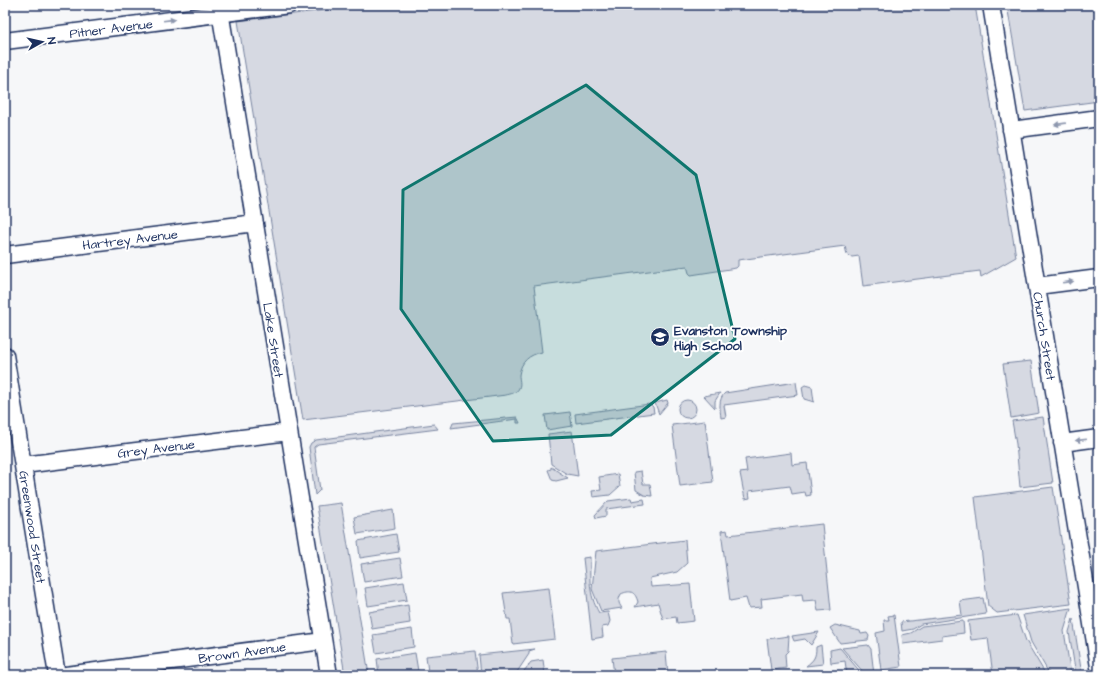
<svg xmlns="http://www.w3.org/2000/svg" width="1104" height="680" font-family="'Architects Daughter',sans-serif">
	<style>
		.green { fill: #d6d9e2; stroke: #7884a0 }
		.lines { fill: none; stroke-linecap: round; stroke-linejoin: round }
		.minor-casing { stroke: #1b2f5e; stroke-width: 19 }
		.minor { stroke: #fff; stroke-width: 16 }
		.oneway { fill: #8d97ae }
		.marked { fill: #0f766e; fill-opacity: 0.2; stroke: #0f766e; stroke-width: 3; stroke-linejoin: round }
		.labels { text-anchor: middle; stroke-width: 4; stroke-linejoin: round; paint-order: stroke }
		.street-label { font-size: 13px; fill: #1b2f5e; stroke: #fff }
		.poi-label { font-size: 13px; font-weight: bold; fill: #1b2f5e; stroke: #fff; text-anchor: start }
	</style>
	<rect width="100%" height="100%" fill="#f6f7f9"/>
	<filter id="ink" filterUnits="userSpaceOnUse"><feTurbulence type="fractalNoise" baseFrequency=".025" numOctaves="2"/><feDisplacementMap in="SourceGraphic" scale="8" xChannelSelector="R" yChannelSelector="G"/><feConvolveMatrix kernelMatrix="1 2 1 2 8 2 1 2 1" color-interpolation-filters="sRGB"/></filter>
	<g filter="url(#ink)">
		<path class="green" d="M365,5H975L1016,257L981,277L980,271L863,286L859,256L852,257L847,255L845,246L738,260V266L736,268L691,275L689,273L687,266L534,286L542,352C529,355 521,361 519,375C519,379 521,384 519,388C517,393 510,394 506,395L303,420L238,21Z
			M1007,5H1099V101L1025,111Z
			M1031,361L1039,413L1011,418L1003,364Z
			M796,382L798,395L724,405L726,417L721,418C720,409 718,399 725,393Z
			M805,385L812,387L814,402L804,399L802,387Z
			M720,393L715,401V408L704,396Z
			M667,400L668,403L659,414L655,403Z
			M678 409a9 9 0 1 1 18 0a9 9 0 1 1-18 0Z
			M650,404L653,407L654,413L576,423L575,414Z
			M570,412L572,426L547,430L545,415Z
			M517,417L520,423H517V419L451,428L453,423Z
			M1043,417L1053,483L1020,487L1016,444L1012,421Z
			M705,421L713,482L680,486L672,425Z
			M434,424L438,429L318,444L314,447L320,490L315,495L309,447L311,443L316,440Z
			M572,431L578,476L567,474L551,464L548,434Z
			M791,453L792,465L807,463L811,495L806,496L805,492L792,494L790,486L749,491L750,498L745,499L740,473L747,472L745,459Z
			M551,467L568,478L556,481L552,480L548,470L551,469Z
			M641,471L643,484H650L652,496L644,495L636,490L634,472Z
			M618,474L620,486L610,495L593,497L592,491L601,490L599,477Z
			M1053,487L1071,604L997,613L988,606L975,497Z
			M631,498L632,501L644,499L645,504L606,509V516L596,518L595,515L608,501Z
			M341,503L369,675H345L317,506Z
			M393,510L395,528L357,534L354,517Z
			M822,524L831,610L818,611L816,600L803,601L802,594L761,599L762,607L749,608L746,598L730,601L721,531L727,530L728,535Z
			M396,534L399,552L360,558L358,541Z
			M685,540L687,563L677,572L650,578L651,587L690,584L694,621L677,623L676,617L663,619L658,603L635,607L638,602C635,591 630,590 621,594C618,600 618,603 622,608L601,611L592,589L596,551Z
			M590,557C590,579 588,593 599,613L608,612L610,621L608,626L602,627L603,637L592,639L583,558Z
			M400,558L403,576L364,582L361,564Z
			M404,582L407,600L368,606L365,588Z
			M549,588L555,639L513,644L510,619H507L503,593Z
			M983,598L986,614L921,624L913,629L902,631L901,622L962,615L960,601Z
			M408,605L410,623L372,629L369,612Z
			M1071,608L1064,631L1071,675H1050L1031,642L1023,615Z
			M894,615L901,667L881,670L876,633L885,631L884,620H889L888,616Z
			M1017,615L1026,641L1046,675H993L988,638L971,640L968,621Z
			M1073,619L1082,675H1076L1069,632Z
			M963,621L964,633L942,636V639L903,644L902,635L911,633L922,626Z
			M835,625L860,631L861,634L867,633L869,636L868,640L840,643L830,628Z
			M412,629L414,647L376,653L373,635Z
			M819,632L811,645L805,639L794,641L792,636Z
			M789,636L788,651L785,654L786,668L771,670L767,639Z
			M821,645L823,664L806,666C814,660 816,657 816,647Z
			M868,645L871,649L874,675H866L842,648Z
			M840,648L863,675H847L845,661L831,663L830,650Z
			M535,649L529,651V654L515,675H481L479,655Z
			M475,651L478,675H410L428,672L426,656Z
			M666,652L668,675H614L612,658Z
			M415,653L418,671L379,675L377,659Z
			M543,660L545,675H521L531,662Z"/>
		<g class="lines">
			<g class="minor-casing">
				<path id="minor" d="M219,5L329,675
					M991,5L1099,667
					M5,41L289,5
					M1011,130L1099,118
					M5,255L255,223
					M1037,286L1099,278
					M5,355L57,675
					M1062,443L1099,438
					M23,465L289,432
					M66,675L323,641"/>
			</g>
			<use href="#minor" class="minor"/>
		</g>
		<defs><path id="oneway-solid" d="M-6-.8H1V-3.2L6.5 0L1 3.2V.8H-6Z"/></defs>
		<g class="oneway">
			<use href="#oneway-solid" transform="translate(169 20) rotate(-7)"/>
			<use href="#oneway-solid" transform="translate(1060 124) rotate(172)"/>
			<use href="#oneway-solid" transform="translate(1068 282) rotate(-7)"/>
			<use href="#oneway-solid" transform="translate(1081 440) rotate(173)"/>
		</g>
	</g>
	<path class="marked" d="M586,85L696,175L735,339L611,435L493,441L401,309L403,190Z"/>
	<defs>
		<g id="school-disc" transform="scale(1)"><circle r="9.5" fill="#1b2f5e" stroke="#fff"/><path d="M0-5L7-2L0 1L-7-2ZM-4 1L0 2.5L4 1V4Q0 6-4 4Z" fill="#fff"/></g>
	</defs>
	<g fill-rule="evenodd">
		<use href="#school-disc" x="660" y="337"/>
	</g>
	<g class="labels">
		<g class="street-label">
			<text transform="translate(111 28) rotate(-7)" y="5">Pitner Avenue</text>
			<text transform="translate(130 239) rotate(-7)" y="5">Hartrey Avenue</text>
			<text transform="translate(1045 336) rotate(81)" y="5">Church Street</text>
			<text transform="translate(274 340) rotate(81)" y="5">Lake Street</text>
			<text transform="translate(156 448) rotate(-7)" y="5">Grey Avenue</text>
			<text transform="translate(33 527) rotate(81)" y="5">Greenwood Street</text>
			<text transform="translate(242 652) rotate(-8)" y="5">Brown Avenue</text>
		</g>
		<g class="poi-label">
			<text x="674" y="335">Evanston Township<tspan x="674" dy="15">High School</tspan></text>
		</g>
	</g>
	<rect width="1104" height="680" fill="none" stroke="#fff" stroke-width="20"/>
	<rect x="10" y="10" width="1084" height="660" fill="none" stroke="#1b2f5e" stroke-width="1.5" filter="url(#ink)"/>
	<g transform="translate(42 42) rotate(82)" stroke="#ffffff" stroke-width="3" paint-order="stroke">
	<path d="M0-3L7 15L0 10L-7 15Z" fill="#1b2f5e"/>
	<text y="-6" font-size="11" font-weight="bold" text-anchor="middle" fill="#1b2f5e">N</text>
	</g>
</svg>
